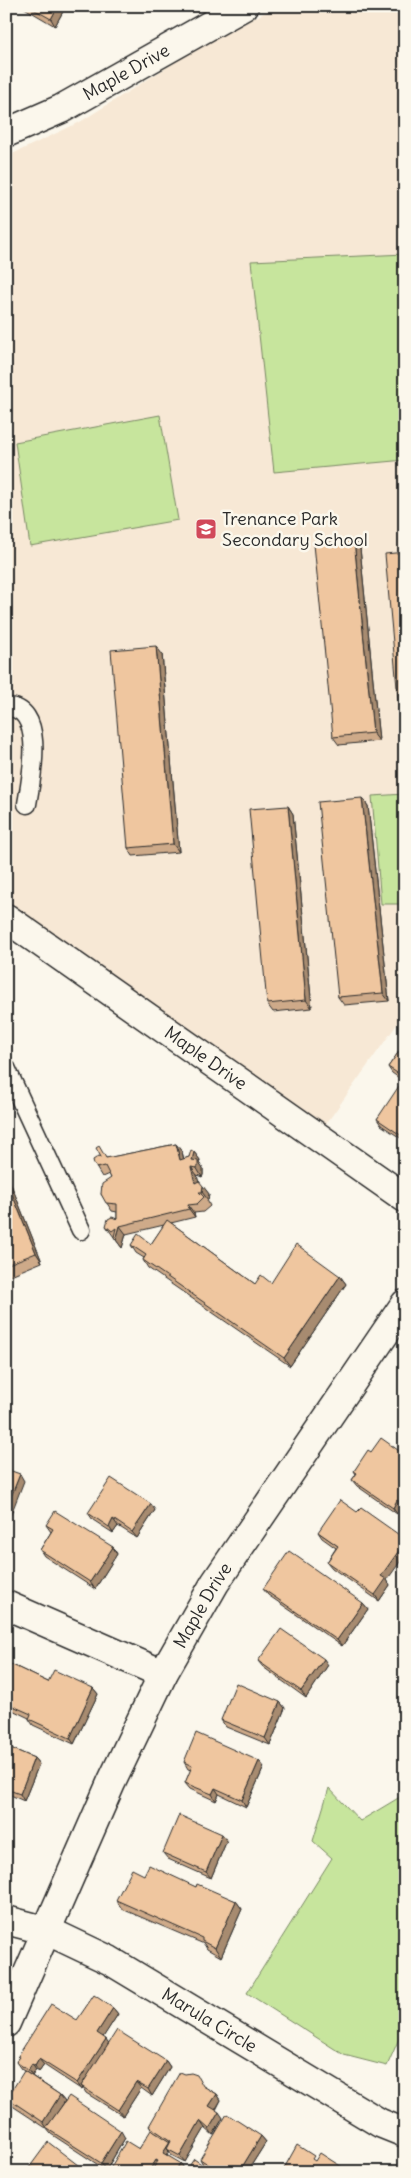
<svg xmlns="http://www.w3.org/2000/svg" width="411" height="2178" font-family="Delius,sans-serif">
	<style>
		.built { fill: #f7e8d5 }
		.green { fill: #c7e59d; stroke: #798864 }
		.lines { fill: none; stroke-linecap: round; stroke-linejoin: round }
		.service-casing { stroke: #2b2b2b; stroke-width: 21 }
		.minor-casing { stroke: #2b2b2b; stroke-width: 31 }
		.service { stroke: #fbf7ec; stroke-width: 18 }
		.minor { stroke: #fbf7ec; stroke-width: 28 }
		.wall { fill: #ceaa89; stroke: #2b2b2b }
		.shaded-wall { fill: #a78b6f; stroke: #2b2b2b }
		.building { fill: #efc69f; stroke: #2b2b2b }
		.labels { text-anchor: middle; stroke-width: 5; stroke-linejoin: round; paint-order: stroke }
		.street-label { font-size: 18px; fill: #2b2b2b; stroke: #fbf7ec }
		.poi-label { font-size: 18px; fill: #2b2b2b; stroke: #fbf7ec; text-anchor: start }
	</style>
	<rect width="100%" height="100%" fill="#fbf7ec"/>
	<filter id="ink" filterUnits="userSpaceOnUse"><feTurbulence type="fractalNoise" baseFrequency=".02" numOctaves="2"/><feDisplacementMap in="SourceGraphic" scale="10" xChannelSelector="R" yChannelSelector="G"/><feConvolveMatrix kernelMatrix="1 2 1 2 8 2 1 2 1" color-interpolation-filters="sRGB"/></filter>
	<g filter="url(#ink)">
		<path class="built" d="M278,6H405V1013L326,1124L219,1052L6,900V157L80,122L210,40Z"/>
		<path class="green" d="M405,254V460L274,472L251,261Z
			M160,415L178,520L30,546L15,442Z
			M405,794V904H381L372,796Z
			M329,1788L360,1821L405,1794V2025L387,2066L344,2055L247,1993L332,1858L313,1841Z"/>
		<g class="lines">
			<g class="service-casing">
				<path id="service" d="M6,707C47,706 31,780 27,804
					M6,1068L81,1230"/>
			</g>
			<g class="minor-casing">
				<g id="minor">
					<path id="s1" d="M6,133L61,109L244,6"/>
					<path id="s2" d="M6,918L405,1198"/>
					<path d="M6,1605L163,1674"/>
					<path id="s3" d="M6,1920L48,1931L109,1960L380,2123L405,2133"/>
					<path id="s4" d="M6,2023L111,1783L163,1674L215,1583L405,1304"/>
				</g>
			</g>
			<use href="#service" class="service"/>
			<use href="#minor" class="minor"/>
		</g>
		<path class="wall" d="M21,6H66L55,26Z
			M360,548L379,741L339,745L333,737Z
			M162,654L179,852L133,856L128,848Z
			M362,798L368,806L389,1001L344,1005L338,997Z
			M288,806L293,814L312,1008L273,1012L267,1004Z
			M405,1043V1082L392,1073L388,1067Z
			M405,1083V1141L381,1125L377,1119Z
			M176,1144L182,1152L184,1159L189,1157L194,1152L200,1160L199,1163L203,1169V1175L202,1177L197,1175L198,1181L209,1194L208,1200H207L210,1206L203,1212L194,1213L195,1217L171,1223L255,1284L271,1283L340,1276L346,1284L290,1366L148,1268L143,1260L144,1258L136,1253L131,1245L151,1244L164,1225L126,1234L122,1248L106,1226L117,1219V1212L112,1211L101,1194L111,1178L109,1174L102,1177L94,1164L101,1157L107,1158Z
			M6,1172L42,1262L6,1277Z
			M371,1452L405,1455V1508L402,1506L397,1514L357,1486L352,1480L356,1474L354,1471Z
			M155,1510L137,1538L118,1526L113,1533L93,1520L88,1513Z
			M46,1525L113,1547L117,1554L95,1589L44,1556L40,1550L51,1532Z
			M318,1532L387,1580L390,1585L379,1601L332,1568L327,1562L336,1548L322,1538Z
			M263,1589L363,1603L368,1609L342,1646L268,1595Z
			M258,1661L328,1665L306,1698L263,1667Z
			M6,1662L48,1682L93,1688L98,1694L74,1744L33,1725L29,1719V1718L6,1707Z
			M280,1702L285,1708L270,1745L226,1727L221,1720Z
			M6,1746L34,1758L39,1764L24,1801L6,1793Z
			M259,1761L264,1767L246,1807L219,1794L216,1801L190,1789L185,1783L191,1770L188,1769L184,1762Z
			M227,1840L211,1878L168,1859L163,1853Z
			M144,1875L196,1887L236,1901L242,1909L221,1957L207,1949L204,1944L122,1909L116,1900Z
			M113,2008L118,2014L103,2037L109,2043L166,2061L170,2067L152,2096L141,2088L123,2116L86,2093L83,2088L82,2090L44,2065L39,2072L36,2070L32,2076L60,2095L65,2101L125,2138L106,2170L51,2134L46,2128L11,2105L7,2098L30,2075L21,2069L16,2062L19,2058L18,2056L77,2020Z
			M204,2087L217,2094L221,2100L216,2110L223,2118L213,2135L205,2128L185,2162L171,2155L169,2151L166,2155L183,2166L180,2172H115L113,2171L111,2167L139,2149L152,2131L149,2126Z
			M261,2136L266,2142L247,2172H214L204,2166L200,2159Z"/>
		<path class="shaded-wall" d="M58,6H66L55,26L51,19Z
			M6,33L9,36L6,41Z
			M354,540L360,548L379,741L373,733Z
			M156,646L162,654L179,852L173,844Z
			M362,798L368,806L389,1001L383,993Z
			M288,806L293,814L312,1008L306,1000Z
			M176,1144L182,1152L186,1168L180,1160Z
			M194,1152L200,1160L199,1163L203,1169V1175L202,1177L192,1160Z
			M191,1167L197,1175L201,1191L195,1183Z
			M6,1172L42,1262L36,1253L6,1179Z
			M203,1186L209,1194L208,1200L202,1192Z
			M188,1205L194,1213L195,1217L189,1209Z
			M120,1226L126,1234L122,1248L116,1240Z
			M340,1276L346,1284L290,1366L284,1358Z
			M20,1474L24,1481L6,1527V1509Z
			M397,1500L402,1506L397,1514L393,1508Z
			M151,1504L155,1510L137,1538L132,1532Z
			M113,1519L118,1526L113,1533L109,1527Z
			M405,1542V1555L387,1580L390,1585L379,1601L375,1595L381,1576Z
			M113,1547L117,1554L95,1589L90,1582Z
			M363,1603L368,1609L342,1646L337,1640Z
			M324,1659L328,1665L306,1698L301,1691Z
			M93,1688L98,1694L74,1744L70,1738Z
			M280,1702L285,1708L270,1745L265,1738Z
			M34,1758L39,1764L24,1801L20,1794Z
			M259,1761L264,1767L246,1807L242,1800Z
			M215,1788L219,1794L216,1801L212,1794Z
			M222,1834L227,1840L211,1878L206,1872Z
			M236,1901L242,1909L221,1957L215,1948Z
			M113,2008L118,2014L102,2039L97,2033Z
			M106,2039L110,2045L81,2086L83,2088L82,2090L77,2083Z
			M39,2059L44,2065L39,2072L35,2066Z
			M166,2061L170,2067L152,2096L148,2089Z
			M32,2064L36,2070L32,2076L28,2070Z
			M136,2082L141,2088L123,2116L118,2110Z
			M217,2094L221,2100L214,2112L209,2106Z
			M60,2095L65,2101L47,2128L43,2122Z
			M219,2112L223,2118L213,2135L209,2129Z
			M200,2121L205,2128L185,2162L180,2156Z
			M121,2131L125,2138L106,2170L101,2163Z
			M261,2136L266,2142L247,2172H239Z
			M170,2142L172,2146L167,2149L169,2151L165,2156L163,2153Z
			M156,2160L158,2163L153,2172H148Z
			M180,2163L183,2166L180,2172H175Z"/>
		<path class="building" d="M28,6H58L51,19Z
			M354,540L373,733L333,737L314,544Z
			M405,552V732H401L385,554Z
			M156,646L173,844L128,848L111,650Z
			M362,798L383,993L338,997L318,802Z
			M288,806L306,1000L267,1004L249,809Z
			M405,1043V1078L388,1067Z
			M405,1083V1138L377,1119L399,1086L402,1087Z
			M176,1144L180,1160L189,1157L191,1150L194,1152L192,1160L198,1161V1167L196,1168L191,1167L195,1183L199,1181L203,1186L202,1192H199L204,1197L197,1204L188,1205L189,1209L120,1226L116,1240L114,1237L116,1228L112,1231L106,1226L108,1219L112,1217L117,1219V1204L106,1203L101,1194L102,1184L111,1178L105,1166L97,1168L94,1164L93,1160L99,1156L101,1157L96,1148L99,1146L106,1158Z
			M6,1179L36,1253L6,1265Z
			M167,1220L255,1284L261,1275L271,1283L296,1244L340,1276L284,1358L143,1260L146,1255L131,1245L138,1234L151,1244Z
			M381,1438L405,1455V1505L397,1500L393,1508L352,1480L357,1473L354,1471L368,1450L371,1452Z
			M6,1469L20,1474L6,1509Z
			M111,1478L151,1504L132,1532L113,1519L109,1527L88,1513Z
			M340,1500L357,1512L361,1508L405,1539V1542L381,1576L386,1579L375,1595L327,1562L338,1546L318,1532Z
			M55,1511L113,1547L90,1582L40,1550L53,1529L46,1525Z
			M289,1551L363,1603L337,1640L263,1589Z
			M281,1629L324,1659L301,1691L258,1661Z
			M6,1662L48,1682L54,1670L93,1688L70,1738L29,1719L31,1714L6,1703Z
			M236,1683L280,1702L265,1738L221,1720Z
			M196,1733L259,1761L242,1800L215,1788L212,1794L185,1783L192,1766L184,1762Z
			M6,1746L34,1758L20,1794L6,1789Z
			M179,1815L222,1834L206,1872L163,1853Z
			M149,1865L196,1887L197,1884L236,1901L215,1948L202,1941V1938L116,1900L132,1869L144,1875Z
			M94,1995L113,2008L97,2033L106,2039L77,2083L39,2059L35,2066L32,2064L28,2070L16,2062L20,2057L18,2056L51,2004L77,2020Z
			M117,2030L166,2061L148,2089L136,2082L118,2110L81,2086Z
			M24,2071L60,2095L43,2122L7,2098Z
			M180,2072L185,2074L191,2073L197,2075L203,2086L217,2094L209,2106L219,2112L209,2129L200,2121L180,2156L167,2149L171,2141L149,2126Z
			M69,2096L121,2131L101,2163L46,2128Z
			M227,2114L261,2136L239,2172H220L200,2159Z
			M151,2130L170,2142L163,2153L180,2163L175,2172H151L158,2161L156,2160L148,2172H118L111,2167L126,2141L139,2149Z
			M48,2142L87,2172H26Z
			M297,2145L314,2156L312,2159L315,2161L320,2153L348,2171L347,2172H282Z
			M194,2159L213,2172H185Z"/>
	</g>
	<defs>
		<g id="school-square" transform="scale(1.125)"><rect x="-9" y="-9" width="18" height="18" rx="4" fill="#d1495b" stroke="#fbf7ec"/><path d="M0-5L7-2L0 1L-7-2ZM-4 1L0 2.5L4 1V4Q0 6-4 4Z" fill="#fff"/></g>
	</defs>
	<g fill-rule="evenodd">
		<use href="#school-square" x="206" y="529"/>
	</g>
	<g class="labels">
		<g class="street-label">
			<text dy="6" stroke="none"><textPath href="#s1" startOffset="135">Maple Drive</textPath></text>
			<text dy="6" stroke="none"><textPath href="#s2" startOffset="244">Maple Drive</textPath></text>
			<text dy="6" stroke="none"><textPath href="#s4" startOffset="462">Maple Drive</textPath></text>
			<text dy="6" stroke="none"><textPath href="#s3" startOffset="228">Marula Circle</textPath></text>
		</g>
		<g class="poi-label">
			<text x="222" y="525">Trenance Park<tspan x="222" dy="21">Secondary School</tspan></text>
		</g>
	</g>
	<rect width="411" height="2178" fill="none" stroke="#fbf7ec" stroke-width="25"/>
	<rect x="12" y="12" width="386" height="2153" fill="none" stroke="#2b2b2b" stroke-width="2" filter="url(#ink)"/>
</svg>
